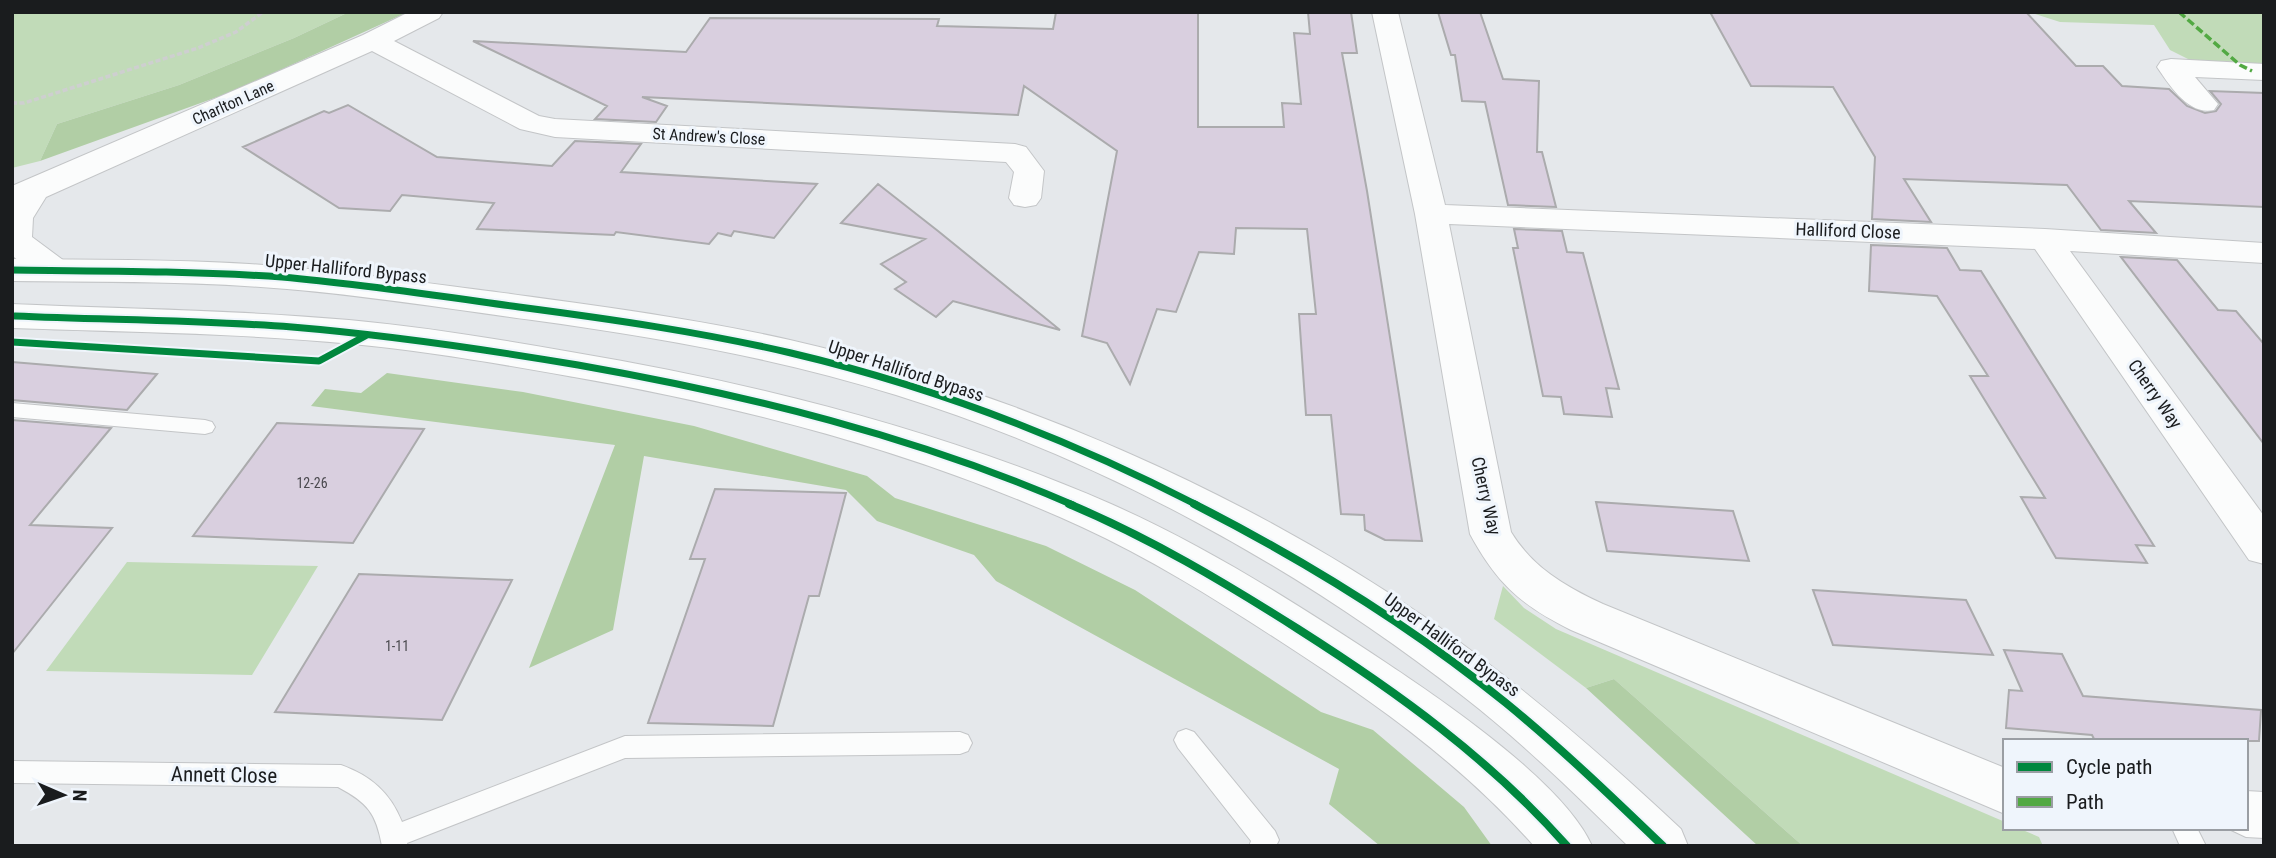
<svg xmlns="http://www.w3.org/2000/svg" width="2276" height="858" font-family="'Roboto Condensed',sans-serif">
	<style>
		.green { fill: #c1dbb8 }
		.forest { fill: #b1cea5 }
		.building { fill: #d9cfdf; stroke: #ababad; stroke-width: 2 }
		.lines { fill: none; stroke-linecap: round; stroke-linejoin: round }
		.lane-casing { stroke: #c3c5c7; stroke-width: 2 }
		.street-casing { stroke: #c3c5c7; stroke-width: 2 }
		.primary-casing { stroke: #c3c5c7; stroke-width: 2 }
		.path { stroke: #cecfd0; stroke-width: 3.5; stroke-dasharray: 5 2.5; stroke-linecap: butt }
		.lane { fill: #fbfcfc; fill-rule: evenodd }
		.street { fill: #fbfcfc; fill-rule: evenodd }
		.primary { fill: #fbfcfc; fill-rule: evenodd }
		.quiet { stroke: #52a943; stroke-width: 3.5; stroke-dasharray: 8 3.5; stroke-linecap: butt }
		.cycleway-far1-casing { stroke: #eff5fc; stroke-width: 11 }
		.cycleway-casing { stroke: #eff5fc; stroke-width: 12 }
		.cycleway-far1 { stroke: #00873e; stroke-width: 7 }
		.cycleway { stroke: #00873e; stroke-width: 8 }
		.labels { text-anchor: middle; stroke-width: 6; stroke-linejoin: round; paint-order: stroke }
		.number-label { font-size: 14px; fill: #4a494e }
		.far-street-label { font-size: 16px; fill: #1a1c1e; stroke: #eff5fc }
		.street-label { font-size: 18px; fill: #1a1c1e; stroke: #eff5fc }
		.near-street-label { font-size: 21px; fill: #1a1c1e; stroke: #eff5fc }
	</style>
	<rect width="100%" height="100%" fill="#e5e8eb"/>
	<path class="green" d="M12,12H349L294,38L179,85L57,124L40,161L12,168Z
		M2029,12H2264V65L2190,60L2170,50L2154,25L2060,22Z
		M127,562L318,566L252,675L46,671Z
		M1503,586L1524,608L1556,629L2005,822V828H2018L2039,837L2043,846H1803L1614,679L1586,688L1494,619Z"/>
	<path class="forest" d="M349,12H408L234,91L40,161L57,124L179,85L294,38Z
		M387,373L523,392L694,426L867,476L895,498L1046,546L1135,590L1321,712L1373,730L1464,807L1492,846H1380L1329,804L1339,769L996,581L974,555L877,521L846,490L644,456L613,630L529,668L615,445L311,406L325,389L361,393Z
		M1614,679L1803,846H1758L1586,688Z"/>
	<path class="building" d="M1056,12H1198V127H1284L1282,103L1301,104L1294,33L1310,34L1308,12H1351L1357,53H1342L1367,191L1422,541L1385,540L1365,530L1364,515L1341,514L1331,415H1306L1299,314H1316L1307,229L1236,228L1234,254L1199,252L1176,312L1157,309L1130,384L1107,343L1082,336L1117,151L1024,86L1018,115L642,97L667,106L656,122L595,119L607,106L473,41L686,52L710,18L939,19L937,26L1053,29Z
		M1438,12H1480L1503,79L1539,81L1537,152H1542L1556,207L1508,205L1485,102L1462,101L1455,55H1451Z
		M1710,12H2026L2076,66H2103L2122,86L2169,89L2187,106L2205,113L2216,111L2221,104L2210,91L2264,93V207L2129,201L2156,233L2101,230L2067,185L1904,179L1931,222L1872,219L1875,157L1833,87L1751,86Z
		M348,105L437,157L552,166L575,141L641,144L621,172L817,184L774,238L734,231L731,236L718,233L709,244L616,232L614,235L477,229L494,203L402,195L390,211L339,208L243,147L324,111L329,113Z
		M878,184L938,231L1060,330L953,301L936,317L895,289L906,282L881,264L925,239L841,223Z
		M1514,229L1562,231L1567,252L1583,253L1619,389L1606,388L1612,417L1564,414L1561,397L1543,396L1513,248H1518Z
		M1871,245L1947,248L1960,270L1981,271L2154,546L2136,545L2147,563L2056,558L2021,497L2045,498L1970,376H1988L1937,296L1869,291Z
		M2121,257L2177,260L2218,310L2236,311L2264,344V444Z
		M12,362L157,374L127,410L12,400Z
		M12,420L111,428L30,525L112,528L12,654Z
		M277,423L424,429L353,543L193,536Z
		M715,489L846,493L819,596H809L773,726L648,723L705,559H690Z
		M1596,502L1733,511L1749,561L1607,551Z
		M359,574L512,580L442,720L275,712Z
		M1813,590L1966,600L1993,655L1833,645Z
		M2004,650L2062,654L2083,696L2261,710L2259,741H2095L2092,735L2006,728L2009,690L2022,691Z"/>
	<g class="lines">
		<g class="lane-casing">
			<path id="lane" d="M12,403L205,420L212,422L215,427L212,432L205,434L12,417Z
				M1186,729L1194,732L1275,831L1279,840L1276,846H1249L1251,841L1178,748L1174,740L1178,732Z
				M960,732L968,735L972,743L968,751L960,754L625,758L407,843L408,846H382C376,813 368,803 338,787L12,783V761L341,765C371,776 390,792 402,822L625,736Z
				M2172,828H2197L2206,846H2180Z"/>
		</g>
		<g class="street-casing">
			<path id="street" d="M409,12H443L439,18L394,41L539,116L555,119L1015,144L1026,147L1044,171L1041,198L1036,205L1025,207L1014,205L1009,198L1014,172L1006,162L555,137L520,129L372,51L46,197L33,218L32,237L67,263L72,271L67,279C45,284 28,270 12,255V186L363,35Z
				M1372,12H1398L1445,205L2045,229L2264,243V263L2070,251L2264,516V564L2249,560L2035,249L1449,224L1511,532C1533,568 1566,587 1603,604L2005,768V814L1571,630C1521,605 1497,584 1470,534L1415,214Z
				M2171,59L2264,64V80L2195,77L2218,104L2214,110C2189,116 2170,86 2157,67L2161,61Z
				M2246,791L2264,792V838L2246,837L2227,828H2246Z"/>
		</g>
		<g class="primary-casing">
			<path id="primary" d="M12,259C91,260 170,259 249,264C337,270 424,283 511,294C605,307 698,319 790,340C1012,391 1241,490 1429,620C1519,683 1601,754 1681,829L1688,846H1628C1575,794 1522,742 1464,697C1295,565 1101,459 896,395C777,358 656,337 532,320C451,309 369,296 287,289C195,281 104,282 12,281Z
				M12,304C125,309 237,310 349,320C424,327 498,339 571,352C756,383 939,429 1111,504C1208,547 1299,605 1388,664C1445,702 1565,784 1592,846H1534C1462,764 1374,702 1283,643C1218,601 1152,559 1082,527C920,453 749,408 574,377C500,364 427,351 352,344C239,333 126,332 12,328Z"/>
		</g>
		<path class="path" d="M12,103H24L198,48L236,32L263,12"/>
		<use href="#lane" class="lane"/>
		<use href="#street" class="street"/>
		<use href="#primary" class="primary"/>
		<path class="quiet" d="M2179,12L2240,65L2252,71"/>
		<g class="cycleway-far1-casing">
			<path id="cycleway-far1" d="M12,270C102,271 192,271 282,277C361,284 440,296 519,307C610,319 701,332 791,353C931,386 1069,439 1197,505
				M15,316C107,320 200,320 292,327C388,335 483,349 578,365C748,395 915,436 1073,505
				M12,342L319,361L367,335"/>
		</g>
		<g class="cycleway-casing">
			<path id="cycleway" d="M1069,504C1150,538 1224,582 1298,629C1397,692 1489,758 1567,846
				M1194,504C1304,560 1410,625 1506,703C1561,748 1612,797 1663,846"/>
		</g>
		<use href="#cycleway-far1" class="cycleway-far1"/>
		<use href="#cycleway" class="cycleway"/>
	</g>
	<g class="labels">
		<g class="number-label">
			<text x="312" y="488">12-26</text>
			<text x="397" y="651">1-11</text>
		</g>
		<g class="far-street-label">
			<text transform="translate(233 102) rotate(-24)" y="6">Charlton Lane</text>
			<text transform="translate(709 136) rotate(3)" y="6">St Andrew's Close</text>
		</g>
		<g class="street-label">
			<text transform="translate(1848 231) rotate(2)" y="6">Halliford Close</text>
			<text transform="translate(346 269) rotate(6)" y="6">Upper Halliford Bypass</text>
			<text transform="translate(906 371) rotate(18)" y="6">Upper Halliford Bypass</text>
			<text transform="translate(2155 394) rotate(55)" y="6">Cherry Way</text>
			<text transform="translate(1486 496) rotate(77)" y="6">Cherry Way</text>
			<text transform="translate(1452 645) rotate(36)" y="6">Upper Halliford Bypass</text>
		</g>
		<g class="near-street-label">
			<text transform="translate(224 775) rotate(1)" y="7">Annett Close</text>
		</g>
	</g>
	<rect width="2276" height="858" fill="none" stroke="#1a1c1e" stroke-width="28"/>
	<rect x="2003" y="739" width="245" height="91" fill="#eff5fc" stroke="#9a9ea3" stroke-width="2"/>
	<rect x="2017" y="762" width="35" height="10" fill="#00873e" stroke="#9a9ea3" stroke-width="2"/>
	<text x="2066" y="774" font-size="21" fill="#1a1c1e">Cycle path</text>
	<rect x="2017" y="797" width="35" height="10" fill="#52a943" stroke="#9a9ea3" stroke-width="2"/>
	<text x="2066" y="809" font-size="21" fill="#1a1c1e">Path</text>
	<g transform="translate(63 795) rotate(92)" stroke="#eff5fc" stroke-width="5" paint-order="stroke">
	<path d="M0-5L12 26L0 18L-12 26Z" fill="#1a1c1e"/>
	<text y="-10" font-size="19" font-weight="bold" text-anchor="middle" fill="#1a1c1e">N</text>
	</g>
</svg>
